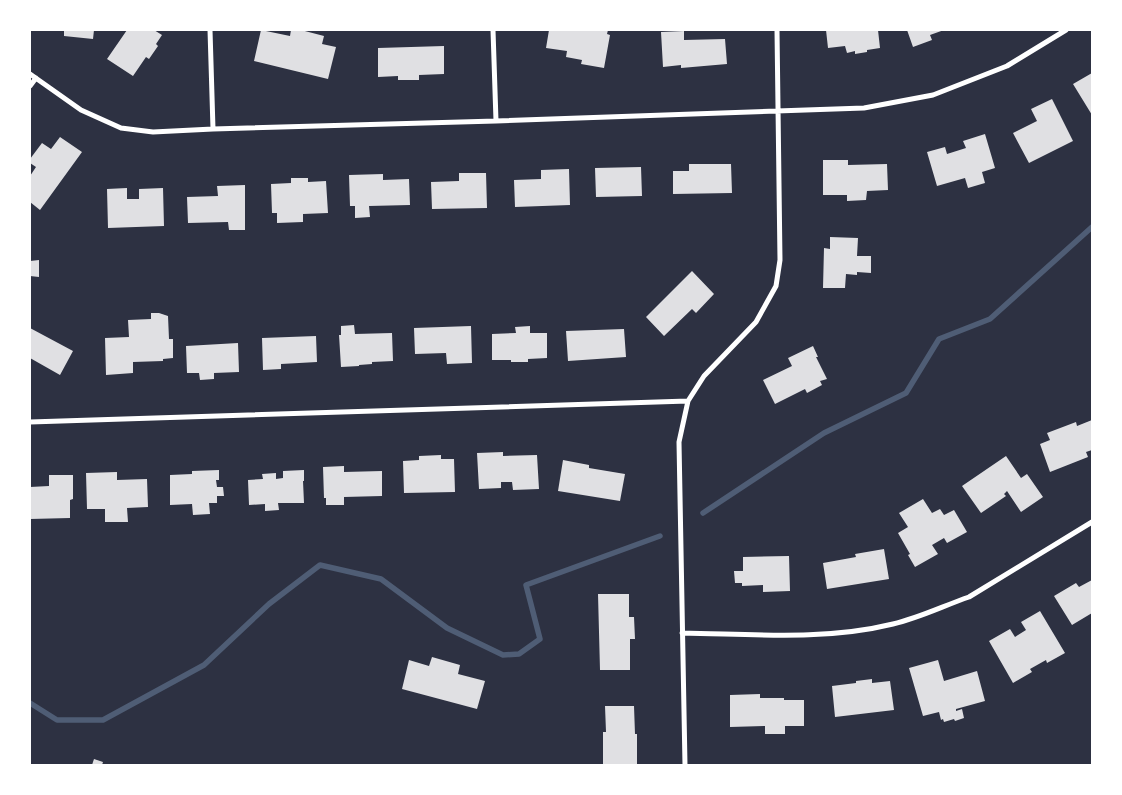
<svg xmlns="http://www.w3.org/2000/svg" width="1122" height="795" font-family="Raleway,sans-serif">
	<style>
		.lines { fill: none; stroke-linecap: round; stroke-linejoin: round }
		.stream { stroke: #4f5d75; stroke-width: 5.5 }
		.building { fill: #e0e0e3 }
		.minor { stroke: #fff; stroke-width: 5 }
	</style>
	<rect width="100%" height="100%" fill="#2d3142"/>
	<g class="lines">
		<path class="stream" d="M703,513L824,433L906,393L939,339L990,319L1092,227
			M30,703L57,720H103L204,665L269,604L320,565L381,579L447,628L503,655L519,654L540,639L526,585L660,536"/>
	</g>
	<path class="building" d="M64,30H94L93,39L64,36Z
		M127,30H154L162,35L156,44L158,46L149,59L146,57L133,76L107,59Z
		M261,30L290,36L291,30H301L324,36L322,44L336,47L328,79L254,61Z
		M549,30H586L594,31V30H608L607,34L610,35L604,68L581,64L582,60L566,57L567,51L546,48Z
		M826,30H878L880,48L867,50V52L855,54V51L847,53L845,46L828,48Z
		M907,30H944L930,35L932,40L913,47Z
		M684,31V40L725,39L727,64L681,68V65L663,67L661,32Z
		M444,46V74L419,75V80H398V76L378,77V48Z
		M1092,73V115L1073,84Z
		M1052,99L1073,141L1029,163L1013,133L1037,121L1031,109Z
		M985,134L995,168L982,172L985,183L968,188L965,178L937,186L927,152L945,147L947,154L966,148L963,141Z
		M60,137L82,152L40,210L30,202V176L36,167L30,163V159L42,143L51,149Z
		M823,160H848V165L887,164L888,190L867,191L866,200L847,201V195H823Z
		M689,164H731L732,193L673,194V171H689Z
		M641,167L642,196L596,197L595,168Z
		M569,169L570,205L515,207L514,180L541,179V170Z
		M459,173H486L487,208L432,209L431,182L459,181Z
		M383,174V180L409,179L410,205L369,206L370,217L355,218V206H350L349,175Z
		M291,178H308V182L326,181L328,213L303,214V222L277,223V213H272L271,184L291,183Z
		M245,185V230H229L228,222L188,223L187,197L218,196L217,186Z
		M127,188V199H139V189L163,188L164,226L108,228L107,189Z
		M830,237L858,238L857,256H871V273L857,272V275L846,274L845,288H823L824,248L830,249Z
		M39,260V277L30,276V261Z
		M692,271L714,294L696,313L692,309L664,336L646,317Z
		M151,313H159L168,316L169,339H173V358L163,359V361L133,362V373L106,375L105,338L129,337L128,320L151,319Z
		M354,325L355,334L392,333L393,361L372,362V364L359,365V366L341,367L339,335H341V326Z
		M471,326L472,363L447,364L446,353L415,354L414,328Z
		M530,326V333H547V358L528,359V362H511V360H492V334L516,333L515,327Z
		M30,328L73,351L60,375L30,358Z
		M624,329L626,357L568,361L566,331Z
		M316,336L317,362L281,364V369L263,370L262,338Z
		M238,343L239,372L214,373V379L200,380L199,373H187L186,346Z
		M813,346L818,357H816L827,379L820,381L822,385L807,393L805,389L775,404L763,380L792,366L788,358Z
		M1092,420V450L1086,452L1088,457L1050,472L1040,444L1050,440L1047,433L1076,422L1077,426Z
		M503,452V456L537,455L539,489L513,490L512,482H501V488L479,489L477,453Z
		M441,455V459H454L455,492L404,493L403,461L419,460V456Z
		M1006,456L1021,478L1027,474L1043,497L1021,512L1007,491L1004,494L1006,496L981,513L962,486Z
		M563,460L589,465V468L625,474L620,501L558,491Z
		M344,466V472L382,471V496L344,497V505H326V498H324L323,467Z
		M219,470V480H216L217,487H223L224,496H217V503H209L210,514L193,515L192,504L170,505V475L192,474V471Z
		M304,470V481H303L304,503H278L279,510L265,511V504L249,505L248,480L263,479L262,474L276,473V479L283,478V471Z
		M117,472V480L147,479L148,507L127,508L128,522H105V509H87L86,473Z
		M49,475H73V499L70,500V518L30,519V487L49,486Z
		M923,499L932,513L940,509L944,515L954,510L967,532L947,543L944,538L932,545L938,554L915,567L908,555L910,554L898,533L908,527L899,513Z
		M884,549L889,579L827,589L823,563L856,557L855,554Z
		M789,556L790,591L763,592V585L742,586V583H735L734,571H743V557Z
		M1092,580V613L1072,625L1054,596L1076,583L1079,587Z
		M598,594H629V617H634L635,639H630V670H600Z
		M1040,611L1065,653L1047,663L1046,660L1030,669L1032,672L1013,683L989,641L1010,629L1015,637L1026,630L1021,622Z
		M432,657L460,665L458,674L485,681L477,709L402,689L409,660L429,666Z
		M938,660L944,681L977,671L985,701L956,709V711L962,709L964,718L955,721L954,719L944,722L943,719L941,720L939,712L923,716L909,668Z
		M872,679V683L890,681L894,710L835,717L832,686L856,683V681Z
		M760,694V698H784V700H804V726H785V734H765V726L730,727V695Z
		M605,706H634L635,734H637V765H603V732H606Z
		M94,759L103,762L102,765H92Z"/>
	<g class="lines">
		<path class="minor" d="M210,30L213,129
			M493,30L496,121
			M30,74L81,110L121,128L153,132L213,129L496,121L864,108L933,95L1007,66L1066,30
			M30,86L36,78
			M30,422L688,401
			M682,633C752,634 824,641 893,624C919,618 943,606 969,597L1092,522
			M685,765L679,442L688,401L704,376L756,322L776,286L780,260L777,30"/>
	</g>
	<rect width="1122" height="795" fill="none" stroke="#ffffff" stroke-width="62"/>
</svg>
